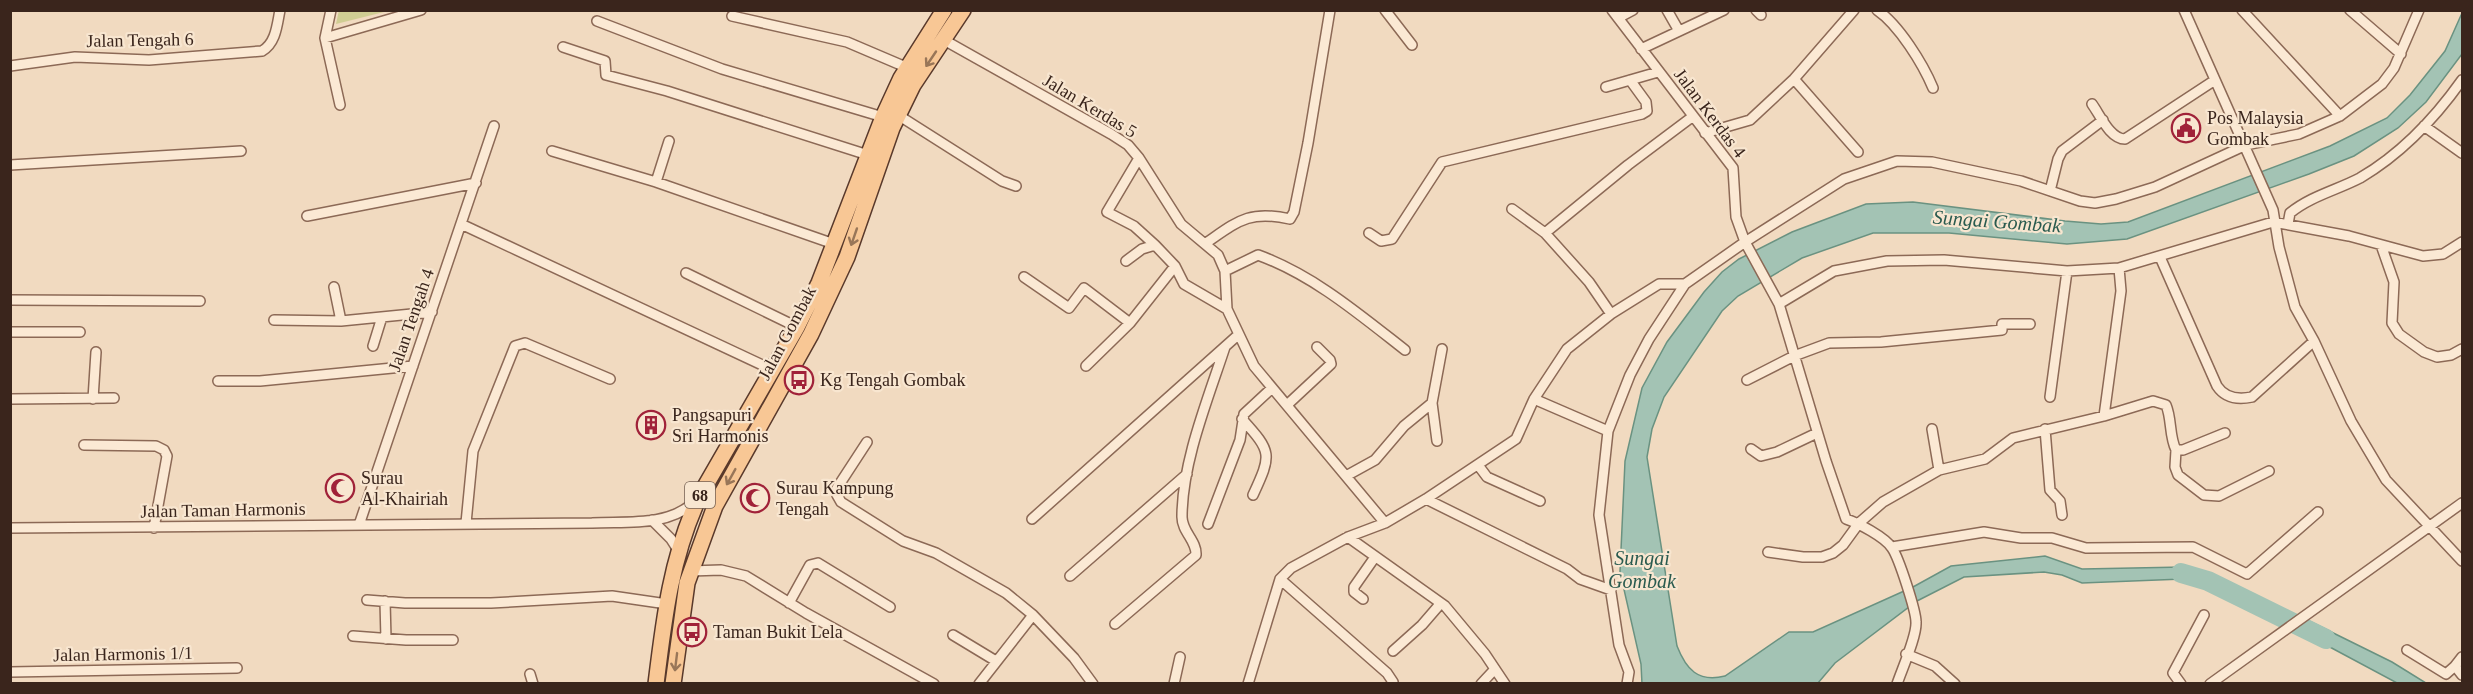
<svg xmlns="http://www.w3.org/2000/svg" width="2473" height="694" font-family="'Times New Roman',serif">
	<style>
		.green { fill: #d0cd93 }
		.water { fill: #a3c3b4; stroke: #6a9281; stroke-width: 1.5 }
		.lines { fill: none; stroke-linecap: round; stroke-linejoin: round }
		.river { stroke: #a3c3b4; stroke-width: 20 }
		.street-casing { stroke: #8c6956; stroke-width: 12 }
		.primary-casing { stroke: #59392b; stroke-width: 18 }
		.street { stroke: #fbe9d4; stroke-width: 9 }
		.primary { stroke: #f8c795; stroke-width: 15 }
		.oneway { stroke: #997658 }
		.labels { text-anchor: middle; stroke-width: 4.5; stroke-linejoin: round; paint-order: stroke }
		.shield { fill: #f8e6d0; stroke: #735f52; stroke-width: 1.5 }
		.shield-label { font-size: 16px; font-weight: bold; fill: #3a251c }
		.street-label { font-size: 18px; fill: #3a251c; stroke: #f8e6d0 }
		.poi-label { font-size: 18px; fill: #3a251c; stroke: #f8e6d0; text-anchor: start }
		.water-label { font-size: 20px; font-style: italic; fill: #2a5b4f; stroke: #f8e6d0 }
	</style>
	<rect width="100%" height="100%" fill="#f1dac0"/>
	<path class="green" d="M339,10H388V11L336,24Z"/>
	<path class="water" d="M2462,13V54L2426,102L2398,128L2354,156L2309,174L2127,239L2067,244L1949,233H1873L1802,258L1738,296L1722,311L1664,397L1652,429L1647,457L1677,646C1686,669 1698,683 1725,676L1789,632H1813L1913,587L1951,566L2045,556L2082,569L2184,567L2207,576L2204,585L2183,579L2082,583L2062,575L2044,572L1964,577L1917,601L1835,663L1818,683L1642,684L1641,664L1620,572L1625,461L1642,388L1667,342L1704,292L1722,272L1739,259L1792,232L1866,204L1913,202L2065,221L2101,224L2128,222L2330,146L2387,118L2410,95L2445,51Z
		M2309,621L2392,662L2426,683H2397L2298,630Z"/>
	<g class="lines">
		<path class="river" d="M2181,573L2208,581L2326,639"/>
		<g class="street-casing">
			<path id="street" d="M331,10L325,38L340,105
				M1385,10L1412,45
				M1612,10L1733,168L1736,217L1745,242L1779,304L1826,461L1846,519C1858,523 1885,537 1892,548C1899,558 1916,611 1916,622C1917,636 1902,669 1897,684
				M1667,10L1679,31
				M1756,10L1761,15
				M1877,10C1899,25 1923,64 1933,88
				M2184,10L2273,210L2279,247L2295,307L2314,341L2351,421L2386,480L2462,561
				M2242,10L2340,116
				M2350,10L2401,54
				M732,16L847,42L908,68
				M1618,18L1633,10
				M597,21L722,69L883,117
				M325,38L421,10
				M944,40L1111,134L1128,145L1139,158L1181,224L1218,255L1225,271L1227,309L1254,366L1385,523
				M563,47L605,61L606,75L667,91L868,155
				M1641,49L1724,10
				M10,66L75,57L149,60L262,51C276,43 277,25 280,10
				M1794,79L1858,152
				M1606,87L1658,72
				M2092,104C2100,115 2110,139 2125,139L2215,80
				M898,115L1002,181L1016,186
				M2424,126L2462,153
				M1705,133L1750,120L1794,79L1854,10
				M552,151L656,182L834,244
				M1139,158L1107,212L1134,226L1155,245
				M10,165L241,151
				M656,182L669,141
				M2050,191L2058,159L2062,151L2103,120
				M1512,209L1545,233L1589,282L1611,314
				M307,216L476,183
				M461,224L773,370
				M2288,224L2290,213C2311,196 2337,190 2360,178C2401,154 2435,118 2462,80
				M1369,233L1381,241L1392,239L1442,162L1642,114L1647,111L1646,102L1630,80
				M1545,233L1628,165L1692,117
				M1206,243C1238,221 1249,210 1290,219L1294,212L1308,143L1330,10
				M2381,245L2394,282L2392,323L2399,334L2424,352L2437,357L2451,355L2462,349
				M2160,257L2217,386C2225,398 2238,400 2252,397L2314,341
				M1126,261L1142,249L1155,245L1175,266L1184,284L1227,309
				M1225,271L1258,255C1313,275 1359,314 1405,350
				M686,273L797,327
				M1024,277L1069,308L1084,288L1130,323
				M334,287L341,321L432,312
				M10,300L200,301
				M1779,304L1834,271L1887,261L1944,260L2067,271L2119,268L2273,222L2349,236L2423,256L2443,254L2462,242
				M274,320L341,321
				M10,332H80
				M373,346L382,317
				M1086,366L1130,323L1175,266
				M1747,380L1794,356L1829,343L1881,342L2002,330V324H2030
				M218,381H260L413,366
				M2050,397L2067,271
				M10,399L114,398
				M93,399L96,352
				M1534,399L1608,431
				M1432,403L1437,441
				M1287,405L1331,364L1330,360L1317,347
				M2104,416L2121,291L2119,268
				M1242,419C1272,452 1272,454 1253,495
				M1932,429L1939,470
				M2045,429L2050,490L2060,501L2062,515
				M867,442L837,488V495L841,502L903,541L936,553L1006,593L1033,615L1074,658L1093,684
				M84,445L156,446L164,450L167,456L154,528
				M1751,449L1761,456L1777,452L1817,433
				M2176,450L2175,467L2178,475L2204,495L2219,496L2269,471
				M1478,465L1487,477L1540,501
				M1346,476L1375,460L1404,426L1432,403L1442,349
				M1426,499L1567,569L1580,579L1611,590
				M1032,519L1238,335
				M652,520L671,539L678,550
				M466,523L473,451L515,346L525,343L610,379
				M1208,524L1240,440L1244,414L1272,388
				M359,525L494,126
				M10,528L592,523C625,521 667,527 693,503
				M1348,537L1445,606L1485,654L1505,684
				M1892,547L1984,532L2021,538H2052L2086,548L2193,547L2247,574L2318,512
				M1768,552L1803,557H1822L1833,553L1843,545L1859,523L1883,502L1939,470L1985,459L2013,438L2104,416L2153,401L2166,405C2172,419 2169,436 2176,450H2183L2225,433
				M690,571L721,570L746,576L806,613L934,684
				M1070,576L1187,474
				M1280,579L1387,673L1393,682L1392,684
				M1363,599L1354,592V587L1375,557
				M367,600L405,603H491L612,596L667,604
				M385,601L386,639
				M789,603L810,565L818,563L890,607
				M1115,624L1196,555C1197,541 1182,532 1182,517C1182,462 1208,399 1225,347
				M953,635L996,661
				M353,636L406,640H453
				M2407,650L2446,674L2455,666
				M1393,651L1422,625L1441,603
				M1906,654L1935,666L1955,684
				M2462,657L2455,666L2462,675
				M10,672L237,668
				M530,674L533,684
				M979,684L1033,615
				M1174,684L1180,657
				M1248,684L1280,579L1291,568L1348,537L1385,523L1426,499L1516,439L1534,399L1567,349L1611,314L1659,284H1685
				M1481,684L1495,669
				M1627,684L1629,672L1619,645L1599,515L1608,431L1630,375L1649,339L1685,284L1745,242L1844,179L1897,161L1932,162L2021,181L2080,201L2095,203L2116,199L2155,187L2246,145L2299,134L2340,116L2382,84L2394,68L2419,10
				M2181,684L2173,673L2204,615
				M2210,684L2462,503"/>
		</g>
		<g class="primary-casing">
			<path id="primary" d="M656,684C664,618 671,558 699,497L797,327L819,283L883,117L901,78L944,10
				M673,684L687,583L715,506L811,334L847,257L892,128L913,85L963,10"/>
		</g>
		<use href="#street" class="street"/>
		<use href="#primary" class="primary"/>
	</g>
	<defs><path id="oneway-shaft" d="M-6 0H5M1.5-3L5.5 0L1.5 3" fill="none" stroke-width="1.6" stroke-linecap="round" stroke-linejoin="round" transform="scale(1.5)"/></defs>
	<g class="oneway">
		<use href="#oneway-shaft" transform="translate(931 59) rotate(124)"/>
		<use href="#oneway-shaft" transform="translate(854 237) rotate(109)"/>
		<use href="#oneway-shaft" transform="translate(731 477) rotate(119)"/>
		<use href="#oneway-shaft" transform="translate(676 662) rotate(97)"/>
	</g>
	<defs>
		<g id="civic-ring" transform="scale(1.5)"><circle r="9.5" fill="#f8e6d0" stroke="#a02239" stroke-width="1.5"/><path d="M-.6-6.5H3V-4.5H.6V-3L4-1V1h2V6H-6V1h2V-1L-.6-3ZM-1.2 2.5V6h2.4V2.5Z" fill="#a02239"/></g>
		<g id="bus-ring" transform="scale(1.5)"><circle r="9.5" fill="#f8e6d0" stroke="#a02239" stroke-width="1.5"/><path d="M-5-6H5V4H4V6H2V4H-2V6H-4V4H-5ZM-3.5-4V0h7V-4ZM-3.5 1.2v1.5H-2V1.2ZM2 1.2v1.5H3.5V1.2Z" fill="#a02239"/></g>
		<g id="building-ring" transform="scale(1.5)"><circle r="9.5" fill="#f8e6d0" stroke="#a02239" stroke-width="1.5"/><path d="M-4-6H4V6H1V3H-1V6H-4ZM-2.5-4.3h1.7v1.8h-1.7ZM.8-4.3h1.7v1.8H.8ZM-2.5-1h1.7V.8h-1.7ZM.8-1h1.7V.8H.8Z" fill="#a02239"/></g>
		<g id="mosque-ring" transform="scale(1.5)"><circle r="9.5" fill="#f8e6d0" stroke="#a02239" stroke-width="1.5"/><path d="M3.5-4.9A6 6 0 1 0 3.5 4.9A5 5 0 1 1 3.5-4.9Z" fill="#a02239"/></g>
	</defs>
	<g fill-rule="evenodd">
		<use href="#civic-ring" x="2186" y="128"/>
		<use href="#bus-ring" x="799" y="380"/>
		<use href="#building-ring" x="651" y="425"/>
		<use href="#mosque-ring" x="340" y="488"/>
		<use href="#mosque-ring" x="755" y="498"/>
		<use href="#bus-ring" x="692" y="632"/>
	</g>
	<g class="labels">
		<rect class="shield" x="685" y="482" width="30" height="26" rx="4.5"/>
		<g class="shield-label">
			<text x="700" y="501">68</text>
		</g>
		<g class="street-label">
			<text transform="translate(140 40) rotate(-1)" y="6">Jalan Tengah 6</text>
			<text transform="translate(1090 106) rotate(31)" y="6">Jalan Kerdas 5</text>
			<text transform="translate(1710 113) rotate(53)" y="6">Jalan Kerdas 4</text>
			<text transform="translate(411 320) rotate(-71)" y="6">Jalan Tengah 4</text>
			<text transform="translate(787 333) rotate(-62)" y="6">Jalan Gombak</text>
			<text transform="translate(223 510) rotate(-1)" y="6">Jalan Taman Harmonis</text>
			<text transform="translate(123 654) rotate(-1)" y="6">Jalan Harmonis 1/1</text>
		</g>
		<g class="poi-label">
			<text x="2207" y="124">Pos Malaysia<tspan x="2207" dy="21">Gombak</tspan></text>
			<text x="820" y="386">Kg Tengah Gombak</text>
			<text x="672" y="421">Pangsapuri<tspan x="672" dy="21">Sri Harmonis</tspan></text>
			<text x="361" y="484">Surau<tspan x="361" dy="21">Al-Khairiah</tspan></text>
			<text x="776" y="494">Surau Kampung<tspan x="776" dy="21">Tengah</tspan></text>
			<text x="713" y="638">Taman Bukit Lela</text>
		</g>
		<g class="water-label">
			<text transform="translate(1997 221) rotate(4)" y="7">Sungai Gombak</text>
			<text x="1642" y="565">Sungai<tspan x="1642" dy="23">Gombak</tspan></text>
		</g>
	</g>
	<rect width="2473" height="694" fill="none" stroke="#3a251c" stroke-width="24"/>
</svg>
